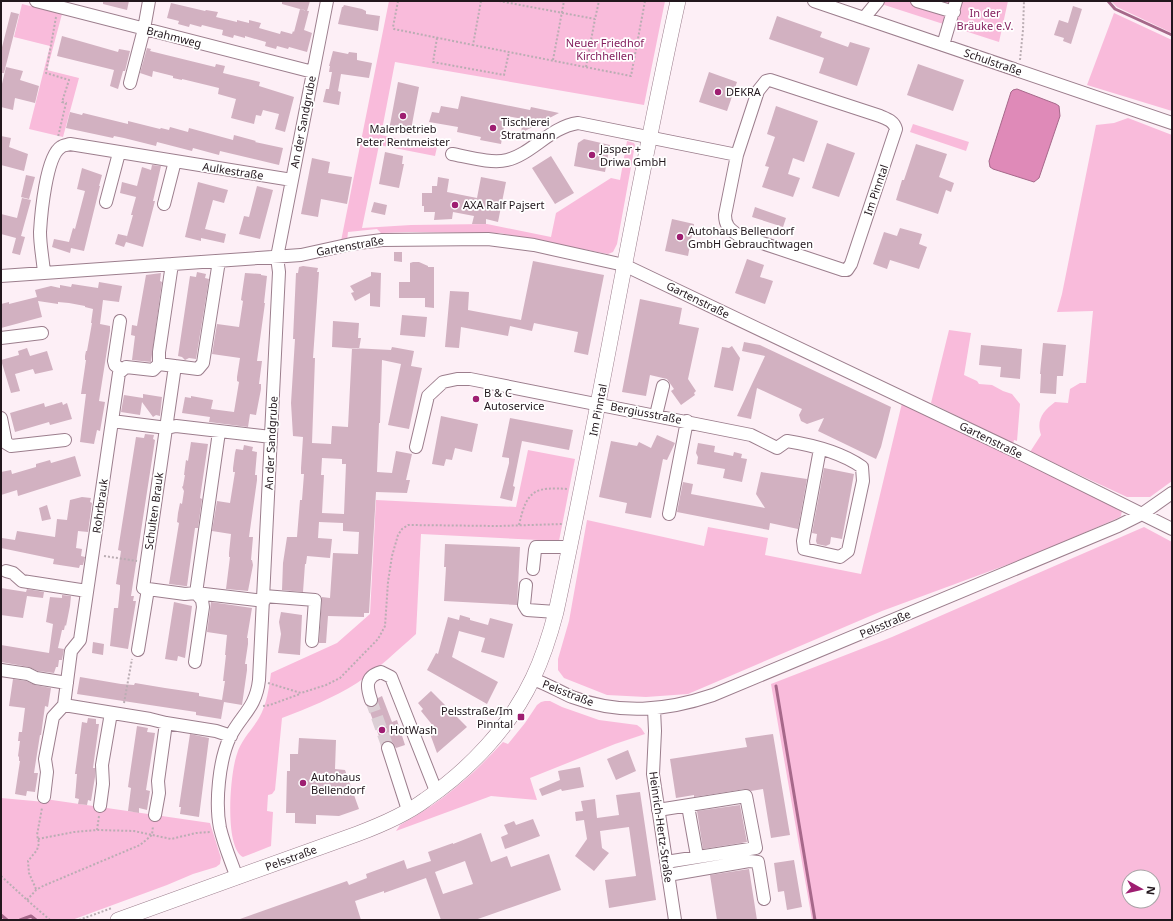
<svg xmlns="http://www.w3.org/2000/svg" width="1173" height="921" font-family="'Noto Sans',sans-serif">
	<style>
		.green { fill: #f9bbdb; fill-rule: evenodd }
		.water { fill: #df8ab8; stroke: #a6688a }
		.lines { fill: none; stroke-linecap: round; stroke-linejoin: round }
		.stream { stroke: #a6688a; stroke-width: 3 }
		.building { fill: #d2b1c1; fill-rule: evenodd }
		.minor-tunnel { stroke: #dccfd5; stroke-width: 12; stroke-dasharray: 12 6; stroke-linecap: butt }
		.minor-casing { stroke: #9c7e8d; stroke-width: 14 }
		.major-casing { stroke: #9c7e8d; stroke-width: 16 }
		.path { stroke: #baadb3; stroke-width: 2; stroke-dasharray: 2 2; stroke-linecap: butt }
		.minor { stroke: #fff; stroke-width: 12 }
		.major { stroke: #fff; stroke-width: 15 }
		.poi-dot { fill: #9e1e71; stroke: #fff; stroke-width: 1.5 }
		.labels { text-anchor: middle; stroke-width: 3.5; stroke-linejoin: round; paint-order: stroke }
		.park-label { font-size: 11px; fill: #852260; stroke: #fff }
		.street-label { font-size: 11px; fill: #22171d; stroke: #fff }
		.poi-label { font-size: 11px; fill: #22171d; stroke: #fff; text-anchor: start }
	</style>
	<rect width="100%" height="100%" fill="#fdeff6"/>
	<path class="green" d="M389,1H665L644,105L395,62L381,135L437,147L435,156L379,145L362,228L411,225L487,224L551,237L556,213L611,178L620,180L627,141L634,143L635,145L617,244L613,252L608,254L500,233L409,232L381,233L377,229L348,232L347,241H341Z
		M872,1H1008L999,42Z
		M1111,1H1172V33L1117,7Z
		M22,4L62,14L47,70L79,78L63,137L29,129L50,46L14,37Z
		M1114,13L1172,40V111L1087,85Z
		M1128,118L1172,135V481L1150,497H1127L1030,452L1041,435C1036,420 1043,411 1055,402L1068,403L1070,389L1080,383H1086L1093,311L1057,312L1062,294L1096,125L1114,123Z
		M913,124L969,142L966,151L910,132Z
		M949,330L971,333L964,375L977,381L979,384L992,385L1003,391L1012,394L1020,404L1017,441L1014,440L1013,444L931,403Z
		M902,403L1110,500L1122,511L1121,516L1118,518L1031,556L882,611L688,694L646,697L607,695L564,678L558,670V659L569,621L587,520L704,546L708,527L768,538L765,555L861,574Z
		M528,450L575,459L559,541L421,534L416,634C398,650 377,670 357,683C333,698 308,708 282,718L275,790L272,794L268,795L267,811L273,812L271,846L243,857C224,847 230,773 237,754C241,740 252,730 259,718C267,704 269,688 271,673L337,643L370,614L376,500L516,507Z
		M1144,527L1172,542V920H812L771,684L892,637ZM1129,877H1153V901H1129Z
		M545,701H550L562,707L599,720L637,725L641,728L645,734L615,744L530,778L537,800L491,796L396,831L400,825C442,802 471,777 503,742L508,744L525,723L537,705L541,702Z
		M1,798L45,802V799L210,823L221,858L220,864L216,867L193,874L167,885L72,920H1Z"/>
	<path class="water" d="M1017,89L1056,104L1059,106L1060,116L1039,178L1034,182L993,169L990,167L989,161L1011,92L1013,90Z"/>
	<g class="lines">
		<path class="stream" d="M1108,1L1115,9L1172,35
			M776,686L815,920
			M1,915L7,920
			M20,920L31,916L36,920"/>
	</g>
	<path class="building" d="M103,1H129L127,10L103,4Z
		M282,1H310L307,11L282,4Z
		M171,3L205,11L206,10L218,12L216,17L237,22V20L249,23V20L261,23L259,28L280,34L281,31L292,34L293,31L294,32L300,9L309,11L304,30L312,33L307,52L289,47L288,49L277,46L276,49L265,46L266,42L245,36V38L234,35L233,38L222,35L223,30L218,29L202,25L201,27L190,24L189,27L178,24L179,21L167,18Z
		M344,5L362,9L366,11V14L380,16L378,31L338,24L342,7H343Z
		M1073,6L1082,9L1071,44L1063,41L1064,38L1054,35L1059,20L1068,23Z
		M11,12L19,14L4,73H1V51Z
		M777,16L822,32L820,37L848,47L850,42L870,48L857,86L819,73L824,58L769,39Z
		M62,36L118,52L119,49L130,51L125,71H123L118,89L110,86L114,70L57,56Z
		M147,48L151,49L150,51L215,67L216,64L225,66L223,73L260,82L259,86L294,97L285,132L275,129L279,114L263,110L261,116L256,115L254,124L231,118L236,99L218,94L219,88L182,79V80L173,78V76L153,71L152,77L140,73Z
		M333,51L348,54L349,52L357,53V60L372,63L369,78L341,74L338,91L341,92L339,105L323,102L326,89H329L332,72H329L330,66H329Z
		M918,64L964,80L953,111L907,95Z
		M6,67L23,71L20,80L39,86L35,103L15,98L13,110L1,107V88Z
		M709,72L737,82L727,111L699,102Z
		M398,82L419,87L410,135L389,130Z
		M461,96L530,110L531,107L559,113L521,133L523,119L506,116L501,144L480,140L481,137L457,132L458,127L429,122L432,112L439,113L441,106L458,109Z
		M776,106L818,121L804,162L793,158L788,174L800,178L793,197L762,187L769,167L765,166L775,137L767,134Z
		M70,112L82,115L83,113L128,124V121L160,129L161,128L169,130L170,127L188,132L189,128L233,140L234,135L256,141L255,142L283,148L279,165L220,151L219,155L193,148L192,151L157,142L156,146L124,138L114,136L113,138L66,128Z
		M1,136L11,138L9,147L28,154L24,171L1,165Z
		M584,139L610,145L605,172L574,166L578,143Z
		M827,143L855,153L839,197L812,188Z
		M916,144L947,154L939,177L954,183L951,192L946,190L938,214L896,200L902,180H904Z
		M385,152L403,156L402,164H404L399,188L379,184Z
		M551,156L574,193L555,204L532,168Z
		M312,158L330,162L328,173L352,177L347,204L321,199L318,217L301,214Z
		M152,165L161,166L153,201H155L143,247L126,242L124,247L115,244L118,234L127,236L126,240L133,215H131L136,197L120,193L122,182L137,186L142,167L151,170Z
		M82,168L102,175L99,186H100L84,251L71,248L70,253L52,247L54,239L69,242L73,228L75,229L85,191L77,189Z
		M26,175L35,177L29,199L21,197Z
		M438,177L449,179L447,192L477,198L481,177L506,182L498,222L486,219V224H472L474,216L453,212L452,219L434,220L435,212H424V206H422V193H432V186H437Z
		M198,182L228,190L224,203L213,200L205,229L226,234L224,243L201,238V241L185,237Z
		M257,186L273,190L260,239L239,234L244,216L249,217Z
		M22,198L31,200L21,236L25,237L20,255L12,253L16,238L1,234V214L17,218Z
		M374,202L387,205L385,215L371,212Z
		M755,207L786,218L783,227L752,217Z
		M672,219L694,224L688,256L665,251Z
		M900,228L922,234L919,244L927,247L919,269L890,260L887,269L873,264L884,232L897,236Z
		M394,252H402V262L394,261Z
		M747,259L764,265L760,277L773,281L765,304L735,293Z
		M533,261L604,275L588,355L574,352L578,332L534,323L532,331L510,326L508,336L461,327L459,348L445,347L450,291L469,292L468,310L521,320Z
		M413,262H419L428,266V267H434V308L425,307V298H399V282H410V263Z
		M303,266L318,268L317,272H319L313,358H315L312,443L331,444L332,426L348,427L352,348L391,350L392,347L414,351L411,366L422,368L409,429L388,425L401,364L382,360L380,423H379L377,472L392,473L396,451L412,454L406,480H410L407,493L376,492L369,613H364V617L328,616L326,643H319L322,597L330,598L333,553L358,554L359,532L343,531V523L319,522L318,538L332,539L330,558L307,556L306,564H305L303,592L282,590L283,563L287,537H297L300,500H302L304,474H301V468L303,437L293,436L291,403L295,339H293L296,273H298L299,267ZM322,458L342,459V464H346L344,514L322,513L324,475H321Z
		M197,272L206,274L205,278L209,279L196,359L189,358L185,360L182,357L178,356L190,276L196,277Z
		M371,272L381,273L380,307L370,306V293L355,301L351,293L354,292L350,286L371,276Z
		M161,273L160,281L162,282L151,362L132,360L135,336L131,335L132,325L137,326L146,275Z
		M245,273L261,274V275L267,276L264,303H265L257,361H262L259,384H261V389L256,415L250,414L248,427L209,422L210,417L182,413L185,397L191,398V396L213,400L211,409L234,412L239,382L237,381V377L240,358L212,354L217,324L239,327L243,301L241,300Z
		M99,282L122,286L119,302L103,300L100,324L110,326V331L99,401L105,402L100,431L97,430L94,444L80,442L86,394H81L86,360H85V356L86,351H87L92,323H91L93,309L85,307V306L69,303L58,302V304L38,301L42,317L1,328V304L9,302V304L37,297L35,290L51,286L60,288V285L71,287L72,284L98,288Z
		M640,299L682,308L679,324L699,328L688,379L696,391L694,393L695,395L681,405L671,391L674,389L667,379L650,375L646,396L622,392Z
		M402,315L427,317L425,337L400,335Z
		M333,321L359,323L358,338H361L359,349L332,347Z
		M744,342L760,345L891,407L881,447L876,459L818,431L824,418L807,424L801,421L799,415L802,409L757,388L751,419L737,416L765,356L742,351Z
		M1043,343L1066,345L1063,376H1057L1056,394L1040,393L1041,374H1040Z
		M981,345L1022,349L1020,379L1000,377L1001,367L979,365Z
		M732,346L740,358L733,391L714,387L722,347L729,348Z
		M27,348L30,356L47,351L53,370L35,374L33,369L15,374L20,391L11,393L1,360L19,355L18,351Z
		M143,394L162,397L160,416L156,415L153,417L142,402L140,415L121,412L124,395L143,398Z
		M62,402L63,405L67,403L72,419L50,425L49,422L15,432L10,413L44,403L45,407Z
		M441,416L478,424L472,452L455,448L452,460L446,459L444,466L432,464Z
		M510,418L573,430L569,450L522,441L513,486L515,487L512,501L500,498L509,463V458L502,457Z
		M145,434L154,435L153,439L155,440L131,596H134L133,601H136L128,649L110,646L114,608H118L120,589V585L116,584L121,551L118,550L136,437L144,438Z
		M657,435L675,443L667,460L663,459L651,518L625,513L627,503L599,497L611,441L637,446L639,442L651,448Z
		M191,442L208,444L200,498L202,499L198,528H195L187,586H185L169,584L179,523L177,522L178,513L180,503L182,504L184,491L182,487L183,486L185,475H184L186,460L188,461Z
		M698,443L715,446L714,452L733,456L734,452L742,454L741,458L747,459L742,482L723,478L725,469L697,464L698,457L696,453Z
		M244,445L253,447L252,451L257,452L255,475H257V480L249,537H253L251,560H252L253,565L248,591L226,589L230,557H229V553L231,534L212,531L217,501L230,503L235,472H233V468L235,453L236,449L243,450Z
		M75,456L81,476L18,496L17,490L1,495V472L11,470L12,474L36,467V464L50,460L51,463Z
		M824,468L854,474L842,539L831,537L830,544L826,546L817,544L816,541L817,534L812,533Z
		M761,472L807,479L798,529L770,523L769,530L677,512L683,482L693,484L691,494L765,508L756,494Z
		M82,497L91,498L90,502L92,503L88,532L78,531L76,548L82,549L81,556L85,557L83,565H80L79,568L53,564L54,559L1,548L2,538L15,540L17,531L55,537L57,519L67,520L70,500Z
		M47,505L51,519L42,521L39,508Z
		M445,544L520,547L517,605L444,601L446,567H444Z
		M1,588L26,592L27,589L44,592L43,598L27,596L23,618L1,615Z
		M62,595L71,596L70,606L66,626L65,625L64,630H62L58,648L64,649L62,660H59L58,667H56L54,673L38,671L29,667L1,662V645L49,653L53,624L46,622L50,597L62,598Z
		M174,602L192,606L185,658L178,656L177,661L165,659Z
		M211,602L252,608L247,638H248V644L245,664H247V670L242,705L224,702L221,719L196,715V712L77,694L80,677L121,684L134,685L135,683L165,688L199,693V696L222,700L225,681H223L226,655H225L227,635L207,632Z
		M281,612L302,615L300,655L278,653L281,634L279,622Z
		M460,615L470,618V620L488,625L490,618L513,624L504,658L481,652L485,638L459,631L452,657L498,682L487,704L427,670L436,653L438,654L448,617L459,620Z
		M93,642L104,644L103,655L92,653Z
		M13,679L26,681L35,685L51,688L48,707L45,706L41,735H40L34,773H38L35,792L27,791L26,796L15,794L20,761H19V757L18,756L20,741H18L19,732H22L25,708L9,706Z
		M431,691L467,727L437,753L429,731L434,727L421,711L423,709L418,703Z
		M382,696L392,722L397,720L405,745L396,748L393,743L389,741H385L382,744L368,707H373L376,705L378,702V698Z
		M88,718L96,719V724H99L93,768H95V777L91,801L88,800L87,805L78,804L79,799L75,798L77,774H75L82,722L87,723Z
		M137,726L148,728L147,732L155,733L146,790L150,791L147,810L139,808V813L128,811L131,788L128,787Z
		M190,734L209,738L199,817L180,814L181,807H179Z
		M773,734L790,835L771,838L763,789L751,791L745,789L694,797V795L676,798L670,759L747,747L745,738Z
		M299,738L336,740L335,769L345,770L359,809L339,816L316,815V824L295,823V813H286L287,771H290V754H298Z
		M628,750L636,771L616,780L607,759Z
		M580,767L584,787L562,791L561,789L542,796L539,789L560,780L558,771Z
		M640,792L656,900L609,908L605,880L636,876L629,827L600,831L602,848L609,853L594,871L575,856L587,839L584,820L576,821L575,812L583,811L581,801L595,799L597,818L619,815L616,795Z
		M740,805L747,842L703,849L697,811Z
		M533,819L540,836L505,849L501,837L508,834L504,825L514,821L516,825Z
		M481,833L491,862L507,856L511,867L549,854L561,890L475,920H441L426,878L384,893V891L355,901L361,920H240V919L347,881L349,885L367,878L366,874L404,860L407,869L431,861L428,852L453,843V844ZM465,861L473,884L443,894L435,872Z
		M794,860L802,907L787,910L784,891L778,892L774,863Z
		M749,869L757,920H717L710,875Z"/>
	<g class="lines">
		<path class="minor-tunnel" d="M371,700L388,748"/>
		<g class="minor-casing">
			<path id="minor" d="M36,1L313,72
				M814,1L1172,123
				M917,1L954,12
				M864,18L878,1
				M943,45L956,1
				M130,83L144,29L149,1
				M452,154C468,157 492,164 507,160C532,154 550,127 578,123L737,155L725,215C725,225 729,229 738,235L843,270H847L851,264L896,129C894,121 887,119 880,116L770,80L766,81L758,91L737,155
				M106,202L119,153
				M164,204L175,161
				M172,264L159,352V364L198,369L203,363L219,261
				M44,273C43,259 40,246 40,232C41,215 46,156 61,147C63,145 67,145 70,144L292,180
				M1,276L301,255L351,244L382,240L488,239L534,245L624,265L1021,454L1172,529
				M120,321L114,361L115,365L122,370
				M1,338L42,333
				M656,415L663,386
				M1,418L6,443L11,446L65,440
				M112,421L119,373L126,367L153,370L159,364
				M219,432L196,593L264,601
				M416,447L428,396L443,382L457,379H470L751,435L777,448L787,441C812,445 841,452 862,467L863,481L848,551L840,557L804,549L803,541L820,449
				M669,514L687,421
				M533,569L535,550L536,547H570
				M6,571L13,573L22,581L87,591
				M526,585L524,605L527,610L556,612
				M148,589L143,588L175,366
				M264,596L315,600L312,641
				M138,650L148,589L185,594L196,593L202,600L203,607L195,662
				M1,670L28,674L36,678L67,683
				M533,679C546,684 559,691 572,697C620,715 666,711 713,695L1118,526L1142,514L1172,493
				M371,700C367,688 364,677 381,672L391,677L436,791
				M654,709L655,731L653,774L675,920
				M231,736L216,731L166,723L150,719L64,705L71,651L80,640L112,421L167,428L176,426L271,437
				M388,748L408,810
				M44,797L47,772L45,759L53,717L64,705
				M100,806L103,784L102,765L111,713
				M688,806L697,856
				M658,810L746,796L756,848L666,862
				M155,815L159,793L158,781L166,723
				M668,875L749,861L758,862L764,899
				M237,878C231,861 224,845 220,828C215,803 219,760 230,737C241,715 256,708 259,680L279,272L277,257L327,1"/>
		</g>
		<g class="major-casing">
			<path id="major" d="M118,920L357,834C381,825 405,815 425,800C469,770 510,727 533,678C543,657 550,635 556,612C600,409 633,204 678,1"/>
		</g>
		<path class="path" d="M398,1L393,27L394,29L473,45
			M481,1L473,45L631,76L645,1
			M499,1L595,19L599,1
			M56,17L46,73L69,80L62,102L66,103L58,137
			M437,38L433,62L504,75L509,52
			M553,60L564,1
			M1020,60L1023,30L1024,1
			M586,67L595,19
			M519,525C527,489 535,487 569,489
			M104,556L137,561
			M268,683L301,693L326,685L340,678L378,639L385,626L388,582L392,556L398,535L402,529L408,525L499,526L563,524
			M124,703L132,659
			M263,706L270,705L300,694
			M97,830L99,816
			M38,839L74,832L97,830L134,831L171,839L196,833L210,832
			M1,876L27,900L50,920
			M36,889L29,873L28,861L37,850L39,843L37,835L42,808
			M27,900L36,890L43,886L140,845L152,835L153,826
			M79,920L112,908"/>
		<use href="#minor" class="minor"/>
		<use href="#major" class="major"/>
	</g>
	<g class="poi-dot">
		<circle cx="718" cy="92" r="4"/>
		<circle cx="403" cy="116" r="4"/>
		<circle cx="493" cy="128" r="4"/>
		<circle cx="592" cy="155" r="4"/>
		<circle cx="455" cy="205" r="4"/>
		<circle cx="680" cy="237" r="4"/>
		<circle cx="476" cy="399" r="4"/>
		<rect x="517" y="713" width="8" height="8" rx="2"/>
		<circle cx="382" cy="730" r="4"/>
		<circle cx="303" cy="783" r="4"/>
	</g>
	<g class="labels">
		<g class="park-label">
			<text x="985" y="17">In der<tspan x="985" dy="13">Bräuke e.V.</tspan></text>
			<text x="605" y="47">Neuer Friedhof<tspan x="605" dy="13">Kirchhellen</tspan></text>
		</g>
		<g class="street-label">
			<text transform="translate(174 37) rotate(14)" y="4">Brahmweg</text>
			<text transform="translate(993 62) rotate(19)" y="4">Schulstraße</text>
			<text transform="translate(303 122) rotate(-79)" y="4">An der Sandgrube</text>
			<text transform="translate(233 171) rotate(9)" y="4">Aulkestraße</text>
			<text transform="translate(876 190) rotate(-71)" y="4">Im Pinntal</text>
			<text transform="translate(350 246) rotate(-10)" y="4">Gartenstraße</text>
			<text transform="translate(698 300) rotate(26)" y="4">Gartenstraße</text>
			<text transform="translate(598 410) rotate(-79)" y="4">Im Pinntal</text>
			<text transform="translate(646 413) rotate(11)" y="4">Bergiusstraße</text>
			<text transform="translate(991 440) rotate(26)" y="4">Gartenstraße</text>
			<text transform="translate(271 443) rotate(-87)" y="4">An der Sandgrube</text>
			<text transform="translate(100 506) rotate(-82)" y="4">Rohrbrauk</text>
			<text transform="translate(154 511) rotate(-82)" y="4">Schulten Brauk</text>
			<text transform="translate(885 624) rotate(-23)" y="4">Pelsstraße</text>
			<text transform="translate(568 693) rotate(21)" y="4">Pelsstraße</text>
			<text transform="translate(661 827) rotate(82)" y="4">Heinrich-Hertz-Straße</text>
			<text transform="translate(291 858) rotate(-20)" y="4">Pelsstraße</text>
		</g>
		<g class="poi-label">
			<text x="726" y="96">DEKRA</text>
			<text x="501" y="126">Tischlerei<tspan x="501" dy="13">Stratmann</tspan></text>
			<text x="403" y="133" text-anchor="middle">Malerbetrieb<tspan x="403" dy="13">Peter Rentmeister</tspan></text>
			<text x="600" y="153">Jasper +<tspan x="600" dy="13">Driwa GmbH</tspan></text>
			<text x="463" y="209">AXA Ralf Pajsert</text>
			<text x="688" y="235">Autohaus Bellendorf<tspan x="688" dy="13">GmbH Gebrauchtwagen</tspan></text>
			<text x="484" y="397">B &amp; C<tspan x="484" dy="13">Autoservice</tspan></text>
			<text x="513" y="715" text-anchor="end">Pelsstraße/Im<tspan x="513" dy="13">Pinntal</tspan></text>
			<text x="390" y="734">HotWash</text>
			<text x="311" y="781">Autohaus<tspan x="311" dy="13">Bellendorf</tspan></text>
		</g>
	</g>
	<rect width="1173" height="921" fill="none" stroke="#22171d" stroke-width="4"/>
	<g transform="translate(1141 889) rotate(98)"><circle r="19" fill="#ffffff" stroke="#a7a2a5"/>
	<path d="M0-3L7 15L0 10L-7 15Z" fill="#9e1e71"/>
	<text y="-6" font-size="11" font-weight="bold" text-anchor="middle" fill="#22171d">N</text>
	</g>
</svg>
